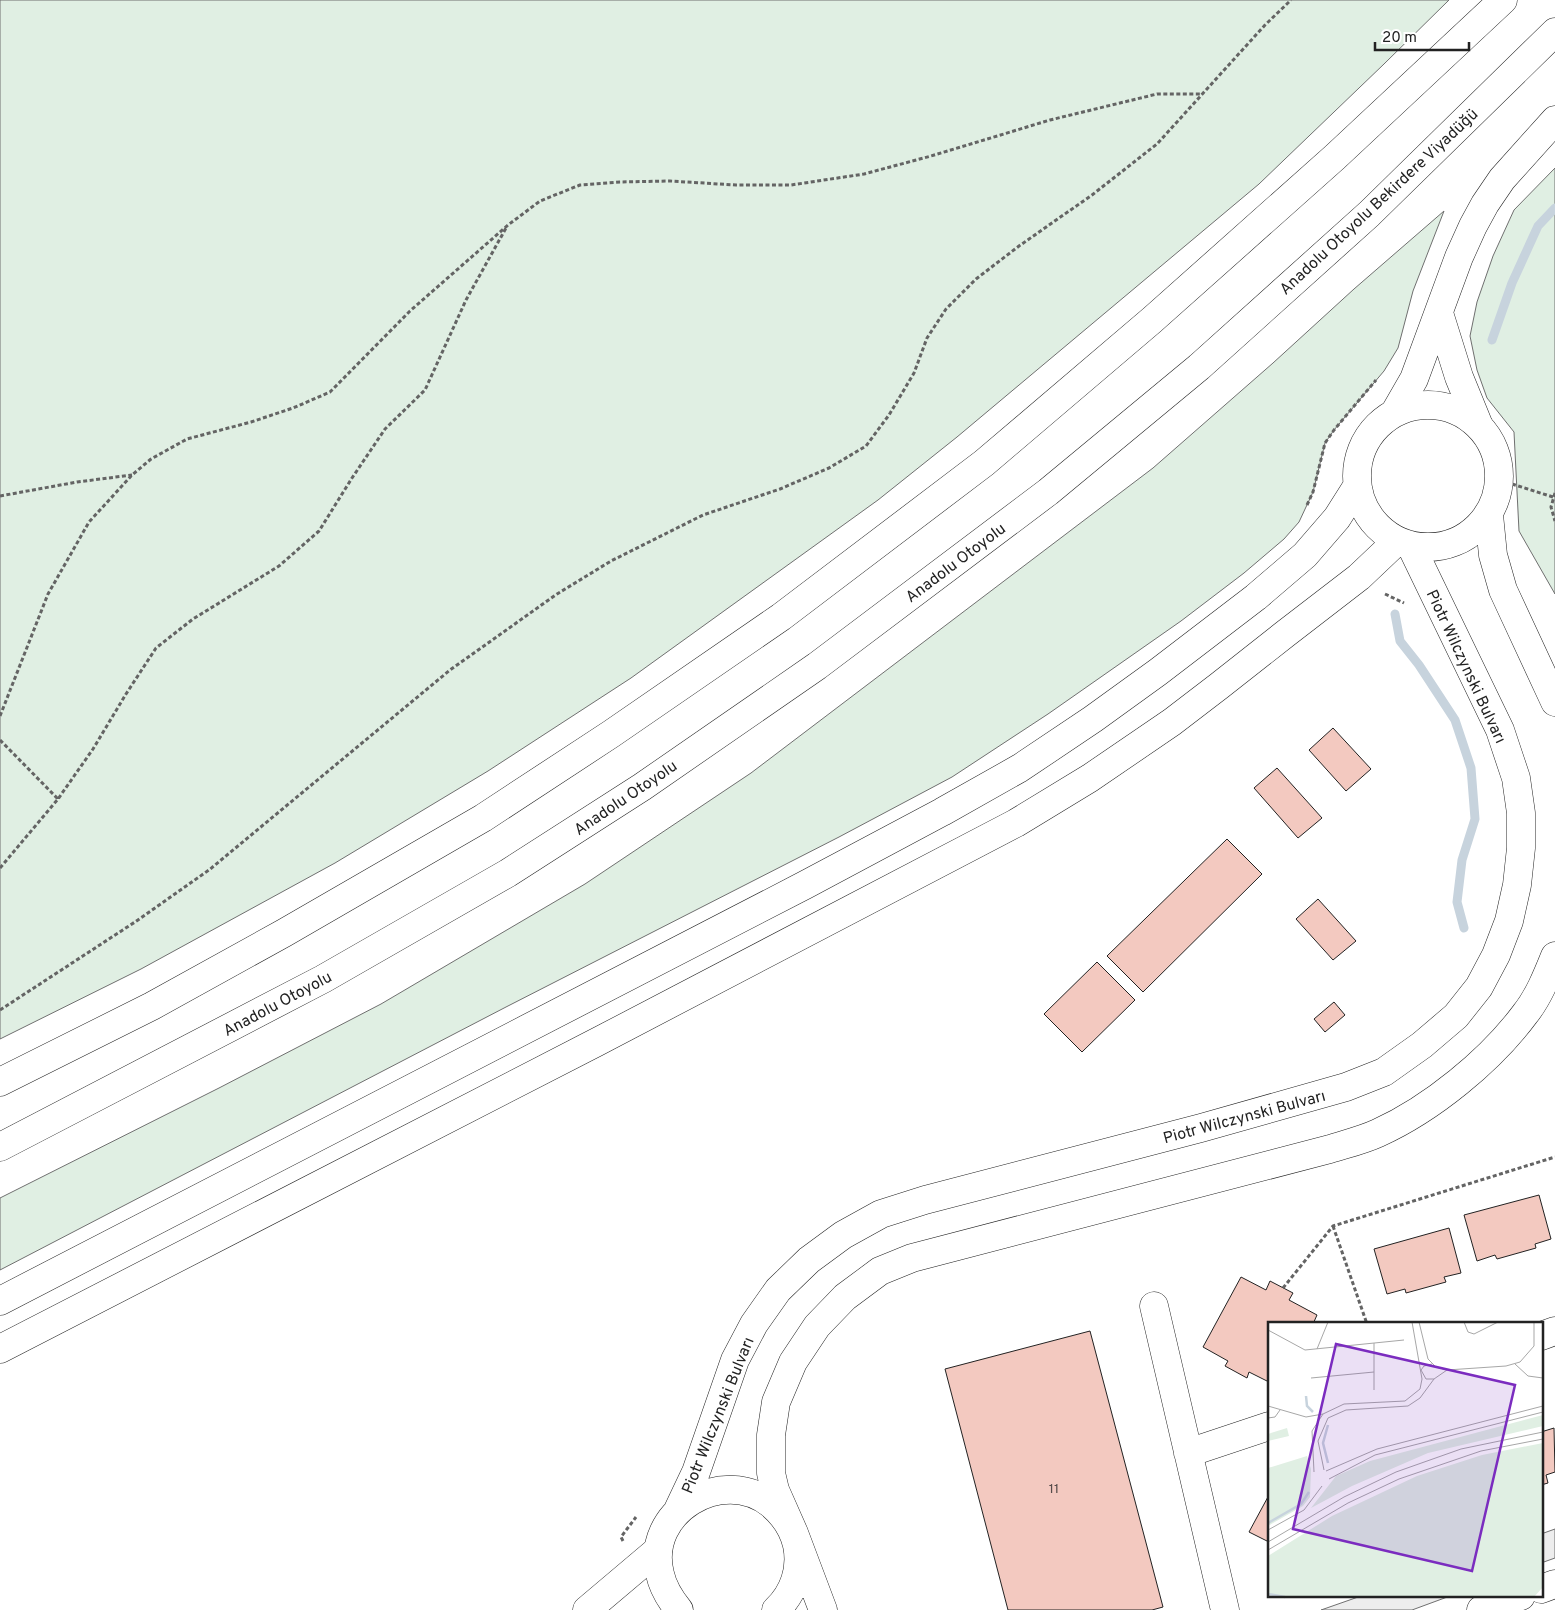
<svg xmlns="http://www.w3.org/2000/svg" width="1555" height="1610" font-family="Overpass,sans-serif">
	<style>
		.green { fill: #e0efe3; stroke: #6f6f6f }
		.parking { fill: #ededed; stroke: #6f6f6f }
		.lines { fill: none; stroke-linecap: round; stroke-linejoin: round }
		.stream { stroke: #c7d3dd; stroke-width: 9 }
		.building { fill: #f3c9c0; stroke: #222 }
		.minor-casing { stroke: #222; stroke-width: 29 }
		.secondary-casing { stroke: #222; stroke-width: 29 }
		.primary-casing { stroke: #222; stroke-width: 29 }
		.motorway-casing { stroke: #222; stroke-width: 29 }
		.path { stroke: #646464; stroke-width: 3; stroke-dasharray: 4 2.5; stroke-linecap: butt }
		.minor { stroke: #fff; stroke-width: 28 }
		.secondary { stroke: #fff; stroke-width: 28 }
		.primary { stroke: #fff; stroke-width: 28 }
		.motorway { stroke: #fff; stroke-width: 28 }
		.labels { text-anchor: middle; stroke-width: 4; stroke-linejoin: round; paint-order: stroke }
		.number-label { font-size: 14px; fill: #564c4a }
		.street-label { font-size: 16px; fill: #222; stroke: #fff }
		.inset-river { fill: none; stroke: #c7d3dd; stroke-width: 2.5 }
		.inset-road { fill: none; stroke: #a7a7a7; stroke-width: 1 }
		.view { fill: #7b2cbf; fill-opacity: 0.15; stroke: #7b2cbf; stroke-width: 2.5 }
		.inset-edge { fill: none; stroke: #222; stroke-width: 2.5 }
	</style>
	<rect width="100%" height="100%" fill="#fff"/>
	<path class="green" d="M0,0H1449L1384,64L1259,184L957,437L878,500L631,678L488,771L335,863L141,969L0,1039Z
		M1555,168V594L1519,531L1514,432L1487,398L1477,370L1470,336L1477,302L1493,256L1514,210Z
		M1444,211L1413,291L1398,348L1384,371L1334,430L1325,443L1313,492L1299,522L1284,539L1244,573L1181,621L1048,714L952,777L839,837L506,1007L0,1270V1198L219,1088L381,1004L585,884L751,773L1153,468L1273,363L1354,289Z"/>
	<path class="parking" d="M1555,1529V1558L1541,1563V1534Z
		M1361,1596H1450L1412,1610H1321Z"/>
	<g class="lines">
		<path class="stream" d="M1492,340L1512,283L1538,226L1555,208
			M1395,614L1400,641L1419,665L1455,720L1471,768L1475,819L1462,860L1457,902L1464,928"/>
	</g>
	<path class="building" d="M1333,728L1371,769L1346,791L1309,750Z
		M1277,768L1322,818L1298,838L1254,788Z
		M1227,839L1262,874L1143,992L1107,956Z
		M1318,899L1356,941L1333,960L1296,919Z
		M1097,962L1135,1000L1082,1052L1044,1014Z
		M1334,1002L1345,1015L1325,1032L1314,1019Z
		M1539,1195L1551,1239L1535,1244L1536,1248L1497,1259L1495,1255L1477,1261L1464,1215Z
		M1449,1228L1461,1273L1444,1277L1446,1282L1406,1293L1405,1289L1387,1294L1374,1249Z
		M1241,1277L1266,1290L1270,1281L1293,1293L1289,1300L1317,1315L1313,1324H1269V1382L1249,1372L1247,1378L1225,1366L1228,1361L1203,1347Z
		M1090,1331L1163,1607L1152,1610H1008L945,1369Z
		M1554,1428L1555,1472L1546,1475L1548,1483L1541,1485V1432Z
		M1269,1495V1542L1249,1532Z"/>
	<g class="lines">
		<g class="minor-casing">
			<path id="minor" d="M1154,1306L1225,1610
				M1541,1336L1555,1331
				M1188,1453L1269,1426
				M1541,1589L1555,1584
				M1481,1610L1521,1596"/>
		</g>
		<g class="secondary-casing">
			<path id="secondary" d="M1439,313L1459,377L1479,426
				M1395,412L1414,379L1459,257L1473,226L1485,204L1502,179L1555,120
				M587,1610L658,1550"/>
		</g>
		<g class="primary-casing">
			<path id="primary" d="M1357 476a71 71 0 1 1 142 0a71 71 0 1 1-142 0Z
				M1489,515L1493,555L1503,590L1555,702
				M0,1301L805,885L942,812L1020,768L1093,719L1158,672L1256,597L1305,555L1337,518L1356,488
				M0,1349L595,1043L1016,823L1090,778L1172,722L1219,686L1285,634L1359,577L1397,541
				M678,1510L696,1472L735,1360L754,1324L778,1290L809,1260L843,1235L881,1214L925,1200L1201,1128L1346,1087L1384,1072L1422,1045L1456,1016L1479,987L1496,955L1509,921L1517,885L1521,848V813L1516,778L1500,730L1411,546
				M679,1610C670,1599 663,1588 660,1574C644,1512 722,1465 771,1504C784,1515 793,1528 797,1545C802,1569 794,1593 776,1610
				M823,1610L794,1533L775,1490L771,1473V1435L776,1402L793,1362L817,1326L845,1297L880,1271L912,1258L1330,1149C1346,1144 1363,1140 1378,1133C1431,1109 1490,1061 1525,1014C1538,998 1547,976 1555,956"/>
		</g>
		<g class="motorway-casing">
			<path id="motorway" d="M0,1082L152,1006L284,933L483,818L611,734L781,617L984,463L1152,320L1335,157L1503,0
				M0,1147L323,979L508,873L642,787L817,666L1048,492L1199,367L1369,214L1555,32"/>
		</g>
		<path class="path" d="M1512,484L1553,497
			M1555,493L1551,507L1555,521
			M0,496L77,482L132,475
			M1307,505L1313,492L1325,443L1334,430L1376,380
			M1385,594L1404,603
			M0,716L48,594L89,522L132,475L151,459L187,439L251,422L293,408L330,392L410,311L508,225L540,201L580,185L620,182L670,181L736,185H791L864,174L931,156L1050,120L1157,94H1201
			M0,740L58,799
			M0,868L58,799L93,749L126,694L156,648L193,619L279,566L319,531L352,478L385,429L425,390L466,300L506,228
			M0,1010L135,922L209,870L450,670L557,594L611,561L703,515L780,489L829,468L866,446L889,415L914,373L927,338L946,309L976,279L1019,246L1092,195L1157,144L1265,25L1291,0
			M1333,1226L1367,1324
			M1283,1288L1333,1226L1555,1157
			M623,1541L621,1537L636,1517"/>
		<use href="#minor" class="minor"/>
		<use href="#secondary" class="secondary"/>
		<use href="#primary" class="primary"/>
		<use href="#motorway" class="motorway"/>
	</g>
	<g class="labels">
		<g class="number-label">
			<text x="1054" y="1493">11</text>
		</g>
		<g class="street-label">
			<text transform="translate(1378 201) rotate(-43)" y="6">Anadolu Otoyolu Bekirdere Viyadüğü</text>
			<text transform="translate(955 562) rotate(-37)" y="6">Anadolu Otoyolu</text>
			<text transform="translate(1467 666) rotate(65)" y="6">Piotr Wilczynski Bulvarı</text>
			<text transform="translate(625 797) rotate(-34)" y="6">Anadolu Otoyolu</text>
			<text transform="translate(277 1003) rotate(-28)" y="6">Anadolu Otoyolu</text>
			<text transform="translate(1244 1116) rotate(-15)" y="6">Piotr Wilczynski Bulvarı</text>
			<text transform="translate(717 1415) rotate(-68)" y="6">Piotr Wilczynski Bulvarı</text>
		</g>
	</g>
	<g transform="translate(1268 1322)">
		<rect width="275" height="275" fill="#fff"/>
		<path d="M275,93V104L160,131L84,164L43,186L68,154L102,139ZM19,106L21,114L0,119V112ZM275,121V265L266,275H0V234L64,194L149,154L214,133ZM39,134L43,147L42,175L35,184L0,204V146Z" fill="#e0efe3"/>
		<path class="inset-river" d="M38,74L39,84L45,90M60,141L55,121L60,103M0,201L33,182L41,170M0,272L17,275"/>
		<path class="inset-road" d="M151,0L160,37L168,45L179,48L238,44L252,40L266,24V0M196,0L200,10L206,12L230,0M0,8L37,28L136,18M106,21V68M49,27L60,0M164,42L156,44L153,48L158,57H166L179,48M247,42L260,54L275,56M43,56L106,50M0,84L38,95L55,92M0,96L7,95L12,88M56,148L50,119L60,96L78,88L140,84L152,76L166,57M58,149L109,127L275,84M46,150L44,109L55,92L76,82L137,79L152,67L154,57L144,0M61,157L107,133L275,90M0,208L36,188L54,164M0,220L76,175L128,150L193,127L275,110M0,228L80,181L131,157L213,129L275,117"/>
		<path class="view" d="M68,22L247,63L204,249L25,207Z"/>
		<rect width="275" height="275" class="inset-edge"/>
	</g>
	<path d="M1375 42v8h94v-8" fill="none" stroke="#222222" stroke-width="2.5"/>
	<text x="1382" y="42" font-size="15" fill="#222222" stroke="#ffffff" stroke-width="4" paint-order="stroke">20 m</text>
</svg>
